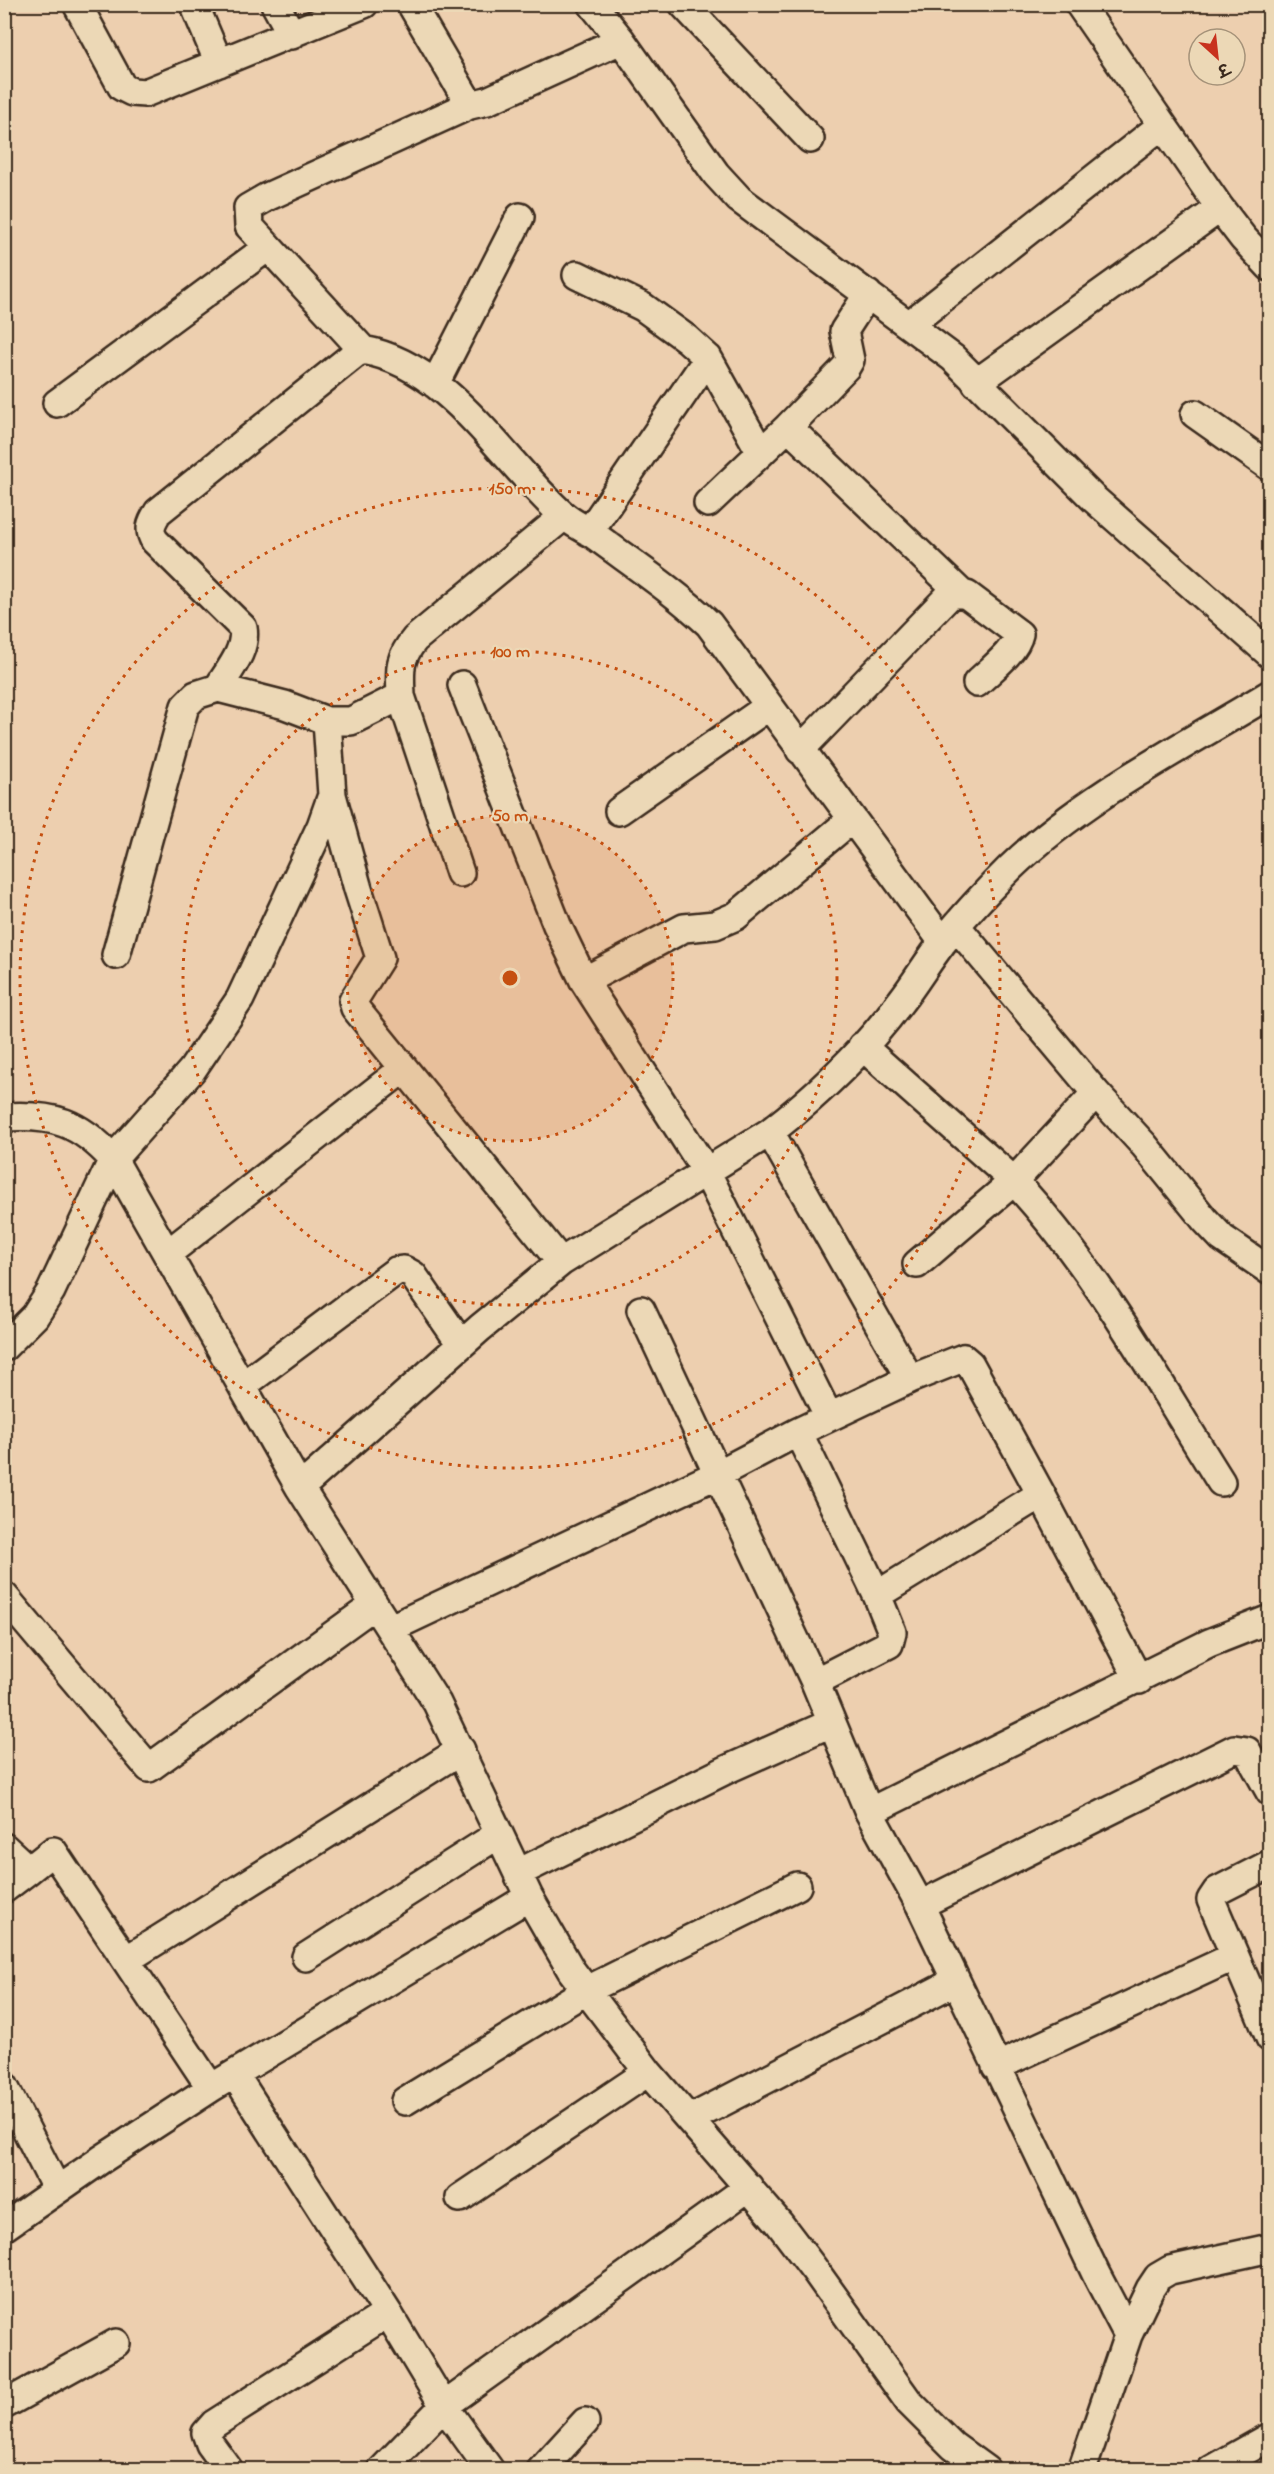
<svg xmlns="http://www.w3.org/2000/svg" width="1274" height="2474" font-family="'Indie Flower','Playpen Sans Deva',sans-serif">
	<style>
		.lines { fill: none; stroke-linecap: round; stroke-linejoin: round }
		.minor-casing { stroke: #3b2a1e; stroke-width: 32 }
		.minor { stroke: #ecd8b6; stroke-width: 27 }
		.ring { fill: none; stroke: #c55010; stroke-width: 3; stroke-dasharray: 3 6 }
		.centre { fill: #c55010; stroke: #ecd8b6; stroke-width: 3 }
		.ring-label { font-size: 18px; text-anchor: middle; font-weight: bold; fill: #c55010; stroke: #ecd8b6; stroke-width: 4.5; stroke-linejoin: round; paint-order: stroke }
	</style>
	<rect width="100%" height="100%" fill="#edcfaf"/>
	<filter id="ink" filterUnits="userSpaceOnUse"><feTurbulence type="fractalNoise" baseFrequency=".0167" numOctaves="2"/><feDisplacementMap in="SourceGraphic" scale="12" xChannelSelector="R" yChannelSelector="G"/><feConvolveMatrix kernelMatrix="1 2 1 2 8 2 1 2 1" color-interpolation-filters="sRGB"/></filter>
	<g filter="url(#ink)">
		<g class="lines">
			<g class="minor-casing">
				<path id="minor" d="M77,4L122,87L132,92L145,93L364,4
					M194,4L219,63
					M275,4L292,35
					M411,4L470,105
					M592,4L621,40L716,174L739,199L953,358L1094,499L1270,654
					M683,4L810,139
					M1079,4L1220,208L1243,238L1270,267
					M577,275L643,307L687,339L708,358L761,453
					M910,324L1162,125
					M363,350L249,226L248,208L267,197L470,105L487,101L621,40
					M976,383L1220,208
					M435,384L520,217
					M57,403L268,247
					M1195,414L1270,467
					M788,427L961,593
					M708,503L788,427L846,367L850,360L844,331L868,294
					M589,532L708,358
					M462,685L557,925L584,981L706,1171L829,1417
					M218,688C229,670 247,650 243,628L155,541C148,530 151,523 158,512L355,354L363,350C449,365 502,461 563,515C572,523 584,528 594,535C633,564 674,591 709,624L943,942
					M401,696L460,873
					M327,721H351L401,696C400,670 398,659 415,639L564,516
					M800,750L947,598L954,593L967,595L1019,634C1015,652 990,670 977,683
					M619,811L769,706
					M956,926L1096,1093L1144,1145L1205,1220L1222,1238L1270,1271
					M116,955L185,706L196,695L218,688L285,705L327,721L332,795L358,889L380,958L353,1001L355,1008L561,1262
					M584,981L684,928L715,925L736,916L852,819
					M862,1046L1014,1181C1097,1270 1156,1379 1221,1482
					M4,1117C54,1114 79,1122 113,1159L300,1488L437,1703L529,1897L571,1970L648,2072L779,2223L814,2269L909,2402L953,2446L986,2470
					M770,1132L910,1379
					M167,1254L403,1069
					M917,1264L1014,1181L1096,1093
					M641,1310L815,1682L869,1812L920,1905L1096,2274L1128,2335
					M4,1347L35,1316L51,1291L113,1159L192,1070L240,999L321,826L332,795
					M242,1386L396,1271L404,1270L413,1275L461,1344
					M798,1432L877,1595L892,1632L889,1644L815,1682
					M300,1488L480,1328L561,1262L770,1132C819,1094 864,1051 901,1001C916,982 928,961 943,942C963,916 987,891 1010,868C1082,798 1184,746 1270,694
					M877,1595L1041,1494
					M4,1596L149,1768L373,1606
					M391,1628L718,1474L798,1432L910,1379L963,1358L970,1364L1041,1494L1139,1680
					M869,1812L1209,1643L1270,1619
					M4,1847L29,1870L53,1851L211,2088
					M1270,1864L1217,1891L1211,1900L1270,2038
					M518,1873L728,1769L831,1723
					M4,1889L29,1870
					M920,1905L1234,1749L1247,1751L1270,1792
					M306,1957L499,1834
					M126,1960L461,1750
					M996,2067L1235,1956
					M235,2075L388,2313L444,2406L490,2470
					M4,2086L57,2190
					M405,2101L587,1990L797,1886
					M690,2119L956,1981
					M460,2198L648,2072
					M4,2227L102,2159L211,2088L529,1897
					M4,2405L116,2343
					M229,2470L210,2444L206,2433L214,2424L388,2313
					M382,2470L444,2406L749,2187
					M541,2470L585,2422
					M1082,2470L1128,2335L1150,2289L1158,2277L1170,2270L1270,2248
					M1211,2470L1270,2437"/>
			</g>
			<use href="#minor" class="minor"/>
		</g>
	</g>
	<circle cx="510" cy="978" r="163" fill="#c55010" fill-opacity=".12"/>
	<g class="ring">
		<circle cx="510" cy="978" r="163"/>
		<circle cx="510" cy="978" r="327"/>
		<circle cx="510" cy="978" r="490"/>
	</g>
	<circle cx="510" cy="978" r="9" class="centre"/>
	<g class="ring-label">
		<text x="510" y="494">150 m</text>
		<text x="510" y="657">100 m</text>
		<text x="510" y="821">50 m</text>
	</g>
	<rect width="1274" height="2474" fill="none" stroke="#ecd8b6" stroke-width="24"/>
	<rect x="12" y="12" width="1250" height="2450" fill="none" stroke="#3b2a1e" stroke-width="2" filter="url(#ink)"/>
	<g transform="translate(1217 57) rotate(153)"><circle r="28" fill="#ecd8b6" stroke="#a59279" stroke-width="1.5"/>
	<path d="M0-4.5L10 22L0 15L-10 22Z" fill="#c8321e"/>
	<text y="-9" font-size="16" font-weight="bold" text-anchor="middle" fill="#3b2a1e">उ</text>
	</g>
</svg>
